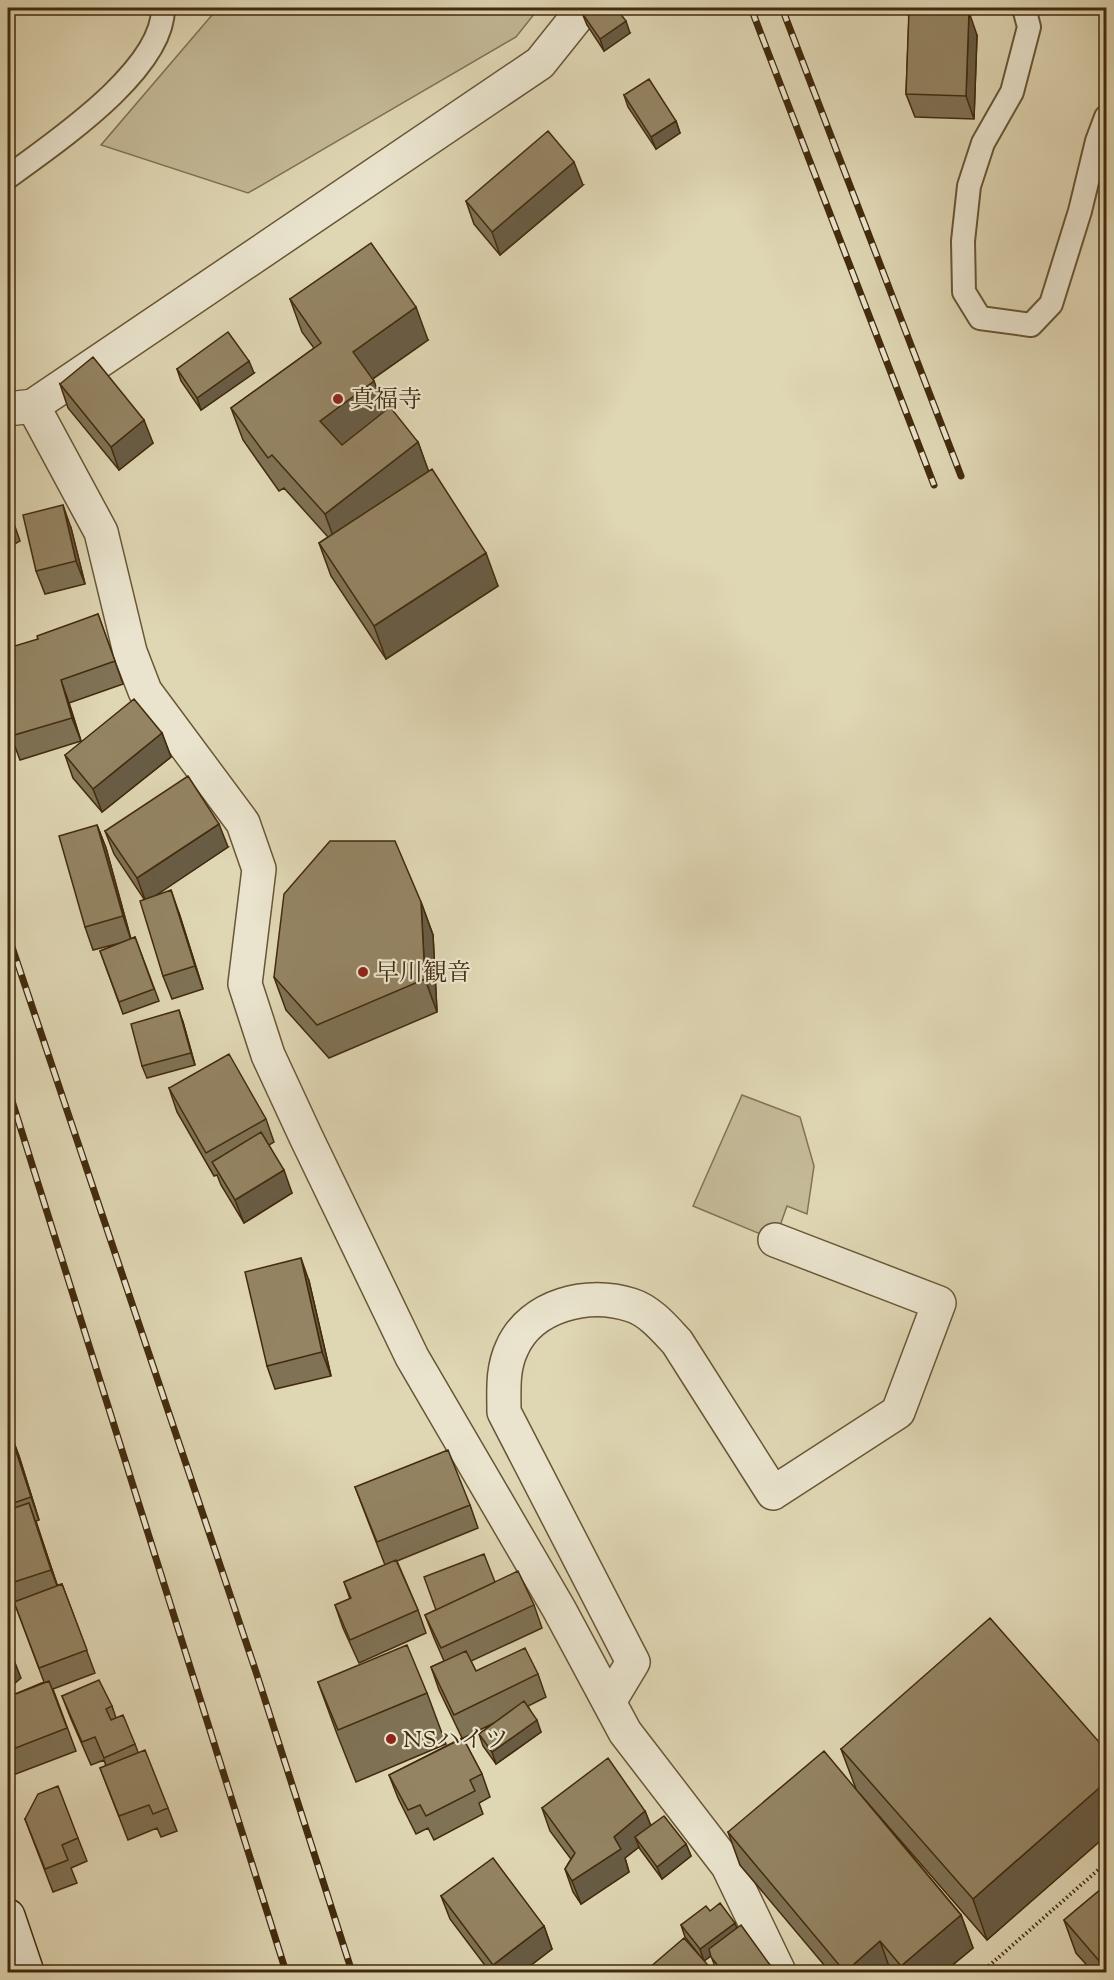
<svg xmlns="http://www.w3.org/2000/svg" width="1114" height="1980" font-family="'Sorts Mill Goudy','Noto Serif JP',serif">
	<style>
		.green { fill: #c4b997; stroke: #837252; stroke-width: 1.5 }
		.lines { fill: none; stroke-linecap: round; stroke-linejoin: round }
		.lane-casing { stroke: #695636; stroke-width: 26 }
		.street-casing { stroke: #695636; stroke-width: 36 }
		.secondary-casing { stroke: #422b0d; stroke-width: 36 }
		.path { stroke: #422b0d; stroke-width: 4; stroke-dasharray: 1.5 3; stroke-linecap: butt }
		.lane { stroke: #eae4ce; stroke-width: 22 }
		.street { stroke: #eae4ce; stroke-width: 33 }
		.secondary { stroke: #eae4ce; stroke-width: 33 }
		.rail-casing { stroke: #422b0d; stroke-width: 7 }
		.rail { stroke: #eae4ce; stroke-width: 4.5; stroke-dasharray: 14; stroke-linecap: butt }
		.wall { fill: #7f7255; stroke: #422b0d; stroke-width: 1.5 }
		.shaded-wall { fill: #685c45; stroke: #422b0d; stroke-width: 1.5 }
		.building { fill: #948463; stroke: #422b0d; stroke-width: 1.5 }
		.poi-dot { fill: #8f2418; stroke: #eae4ce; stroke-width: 2 }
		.labels { text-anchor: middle; stroke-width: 4.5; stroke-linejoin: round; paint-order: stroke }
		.poi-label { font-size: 24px; fill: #422b0d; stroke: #eae4ce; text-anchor: start }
	</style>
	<rect width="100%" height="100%" fill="#dfd6b3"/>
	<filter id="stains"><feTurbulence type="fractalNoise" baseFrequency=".00333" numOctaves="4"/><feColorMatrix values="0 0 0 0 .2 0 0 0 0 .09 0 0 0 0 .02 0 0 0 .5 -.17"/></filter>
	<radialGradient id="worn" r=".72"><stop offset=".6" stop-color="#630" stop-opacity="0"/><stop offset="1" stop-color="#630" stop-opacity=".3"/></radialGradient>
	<path class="green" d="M218,8H539L516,37L248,193L101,145Z
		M742,1095L800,1117L814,1166L807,1214L787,1206L775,1240L693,1206Z"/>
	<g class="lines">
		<g class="lane-casing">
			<path id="lane" d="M1024,8L1029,27L1012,92L983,143L969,186L963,241L964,292L980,318L1031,325L1051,304L1080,211L1097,141L1106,117
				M8,177C54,143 164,70 163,8"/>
		</g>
		<g class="street-casing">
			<path id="street" d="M33,406L101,532L130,652L145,691L243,823L259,869L245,984L268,1055L306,1137L412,1357L559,1609L625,1732L728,1866L779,1972
				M8,409L33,406L540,63L584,8
				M609,1702L633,1662L504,1412C504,1390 502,1369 512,1348C531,1305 588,1291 631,1305C650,1311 664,1328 677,1342L773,1493L898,1412L939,1303L775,1240"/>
		</g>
		<g class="secondary-casing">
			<path id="secondary" d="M8,1916L27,1972"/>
		</g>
		<path class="path" d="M982,1972L1106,1863"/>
		<use href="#lane" class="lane"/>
		<use href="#street" class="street"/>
		<use href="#secondary" class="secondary"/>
		<g class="rail-casing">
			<path id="rail" d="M751,8L934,485
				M782,8L961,476
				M8,935L257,1675L352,1972
				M8,1088L286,1972"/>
		</g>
		<use href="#rail" class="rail"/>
	</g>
	<path class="wall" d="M904,8H959L951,12L977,35L974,119L915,117L906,94L909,17Z
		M582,13L630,33L604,51L587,25Z
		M624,95L676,121L680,133L656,149L628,107Z
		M583,185L500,255L474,224L466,201Z
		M290,299L428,340L373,379L385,411L418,442L428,471L498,586L386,659L331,576L319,543L328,537L284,488L279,491L243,440L231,408L314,348L302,332Z
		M8,312L13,328L8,330Z
		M177,369L254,373L201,410L181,381Z
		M60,384L153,443L119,470L68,408Z
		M8,510L12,518L20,541L8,548Z
		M71,528L85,584L45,594L36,571Z
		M98,614L123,684L69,703L81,741L20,760L11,736L38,639Z
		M162,733L171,757L102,812L73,778L65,755Z
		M97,825L106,848L131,939L135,937L159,1001L123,1014L100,951L124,942L93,950L85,927Z
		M105,831L228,847L154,896L179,913L203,989L172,999L163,976L144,899L114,854Z
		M421,902L433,935L437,1012L329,1058L286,1010L274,977Z
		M183,1022L195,1065L147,1078L142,1066Z
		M169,1088L266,1119L274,1142L269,1145L292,1193L244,1223L221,1185L217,1175L214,1176L177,1112Z
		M309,1281L331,1376L275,1389L267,1366Z
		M8,1426L19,1456L39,1520L36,1521L57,1585L62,1584L95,1673L53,1689L76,1751L8,1777V1697L44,1682L16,1607L12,1609L8,1598Z
		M355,1487L470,1505L478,1528L397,1561L418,1610L426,1633L359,1663L343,1628L335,1605L350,1599L344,1582L385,1565Z
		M495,1582L534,1605L542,1628L471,1661L476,1671L538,1674L546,1697L528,1706L541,1732L496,1764L483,1746L479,1734L494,1723L463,1738L482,1774L490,1797L479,1803L483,1814L434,1840L428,1828L416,1834L398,1798L389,1775L462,1738L439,1690L431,1667L444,1661L434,1638L425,1615Z
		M318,1682L427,1693L446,1744L356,1782L337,1734Z
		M62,1696L112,1706L116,1718L135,1744L138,1752L168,1808L177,1831L161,1837L157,1828L128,1840L100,1768L106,1766L104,1760L91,1765L71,1719Z
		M841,1749L1107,1751V1835L987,1940L860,1794L961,1915L973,1948L944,1972H830L740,1865L728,1832L856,1789Z
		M542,1808L645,1811L651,1826L686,1844L691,1856L662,1879L640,1849L639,1847L625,1858L629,1872L581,1904L573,1892L565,1869L571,1859L550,1831Z
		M25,1819L78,1838L87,1861L71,1868L77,1883L53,1892Z
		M1107,1884V1972H1093L1076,1953L1064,1920Z
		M441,1896L544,1926L552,1949L522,1972H490L450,1919Z
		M710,1911L737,1928L770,1965L772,1972H718L716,1969L711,1956L704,1961L685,1937L681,1925Z"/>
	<path class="shaded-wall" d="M969,12L977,35L974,119L966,96Z
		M626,21L630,33L604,51L600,39Z
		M676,121L680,133L656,149L651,137Z
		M574,162L583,185L500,255L492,232Z
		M416,307L428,340L365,384L353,352Z
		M249,361L254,373L201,410L197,398Z
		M374,381L386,414L332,453L320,421Z
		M144,420L153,443L119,470L111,447Z
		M418,442L430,475L337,547L325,514Z
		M63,505L71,528L85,584L76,561Z
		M486,553L498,586L386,659L374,626Z
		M61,680L69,703L81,741L72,718Z
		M162,733L171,757L102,812L93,789Z
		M219,824L228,847L146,902L137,878Z
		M97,825L106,848L131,940L123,916Z
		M171,890L179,913L203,989L195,966Z
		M421,902L433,935L437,1012L425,979Z
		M179,1010L183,1022L195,1065L191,1053Z
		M284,1170L292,1193L244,1223L235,1200Z
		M301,1258L309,1281L331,1376L322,1352Z
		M10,1433L19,1456L39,1520L31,1497Z
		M29,1503L37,1526L60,1593L51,1570Z
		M12,1655L21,1678L8,1689V1659Z
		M537,1720L541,1732L496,1764L492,1752Z
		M1107,1781V1835L987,1940L973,1899Z
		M645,1811L654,1834L635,1837L639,1847L625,1858L629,1872L581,1904L572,1881L614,1837Z
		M686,1844L691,1856L662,1879L657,1867Z
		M961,1915L973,1948L944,1972H903L901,1966Z
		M735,1923L739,1934L704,1961L700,1949Z
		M544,1926L552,1949L522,1972H496L493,1965Z
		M880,1941L891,1972H845Z
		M770,1965L772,1972H759Z"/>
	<path class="building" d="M591,8H616L626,21L600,39L582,13Z
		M909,10L969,12L966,96L906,94Z
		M649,79L676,121L651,137L624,95Z
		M548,131L574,162L492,232L466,201Z
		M371,243L416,307L353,352L374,381L320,421L342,445L390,407L418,442L325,514L272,455L268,458L231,408L321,343L290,299Z
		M228,332L249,361L197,398L177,369Z
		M93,357L144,420L111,447L60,384Z
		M432,469L486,553L374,626L319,543Z
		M63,505L76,561L36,571L23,515Z
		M8,510L12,518L8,520Z
		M98,614L115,661L61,680L72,718L11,736L8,723V648L38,639L37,636Z
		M134,699L162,733L93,789L65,755Z
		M188,776L219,824L137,878L105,831Z
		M97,825L123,916L85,927L59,836Z
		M330,841H395L421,902L425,979L317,1025L274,977L284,894Z
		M171,890L195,966L163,976L140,901Z
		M135,937L154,989L119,1002L100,951Z
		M179,1010L191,1053L142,1066L131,1024Z
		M229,1054L266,1119L206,1153L169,1088Z
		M261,1132L284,1170L235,1200L212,1162Z
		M301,1258L322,1352L267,1366L245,1272Z
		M8,1433H10L31,1497L8,1505Z
		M448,1450L470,1505L377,1542L355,1487Z
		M29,1503L51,1570L8,1584V1510Z
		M484,1554L495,1582L436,1610L424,1577Z
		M396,1560L418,1610L350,1640L335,1605L351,1598L344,1582Z
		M518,1571L534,1605L441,1648L425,1615Z
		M62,1584L87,1650L39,1668L14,1602Z
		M990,1618L1107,1751V1781L973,1899L841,1749Z
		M407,1645L427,1693L338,1730L318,1682Z
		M525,1648L538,1674L454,1715L431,1667L466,1651L476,1671Z
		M8,1649L12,1655L8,1659Z
		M99,1680L112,1706L106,1709L111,1720L123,1715L135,1744L104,1758L95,1737L82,1742L62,1696Z
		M49,1681L67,1728L8,1751V1697Z
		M524,1701L537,1720L492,1752L479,1734Z
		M463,1738L482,1774L470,1780L475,1791L426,1816L420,1805L408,1810L389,1775Z
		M145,1750L168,1808L153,1814L149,1805L119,1816L100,1768Z
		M824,1751L961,1915L901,1966L880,1941L845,1972L728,1832Z
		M608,1758L645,1811L614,1837L621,1849L572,1881L565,1869L575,1853L542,1808Z
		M58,1786L78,1838L62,1845L68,1860L45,1869L25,1819L38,1794Z
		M664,1816L686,1844L657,1867L635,1837Z
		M493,1858L544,1926L493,1965L441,1896Z
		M1107,1884V1970L1064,1920Z
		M720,1903L735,1923L700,1949L681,1925L706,1906L710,1911Z
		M741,1925L770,1965L759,1972H723L711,1957L709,1949Z
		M684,1938L714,1972H653L649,1968Z"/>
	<g class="poi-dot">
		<circle cx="338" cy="399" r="6"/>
		<circle cx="363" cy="972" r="6"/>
		<circle cx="391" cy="1739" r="6"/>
	</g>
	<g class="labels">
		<g class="poi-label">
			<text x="350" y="407">真福寺</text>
			<text x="375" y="980">早川観音</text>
			<text x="403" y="1747">NSハイツ</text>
		</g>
	</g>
	<rect width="1114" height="1980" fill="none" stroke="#dfd6b3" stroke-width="30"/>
	<rect x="9" y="9" width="1096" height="1962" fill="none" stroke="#422b0d" stroke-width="3"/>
	<rect x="15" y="15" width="1084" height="1950" fill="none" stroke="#422b0d" stroke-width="1.5"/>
	<rect width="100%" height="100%" filter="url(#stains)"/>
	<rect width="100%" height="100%" fill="url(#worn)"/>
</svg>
